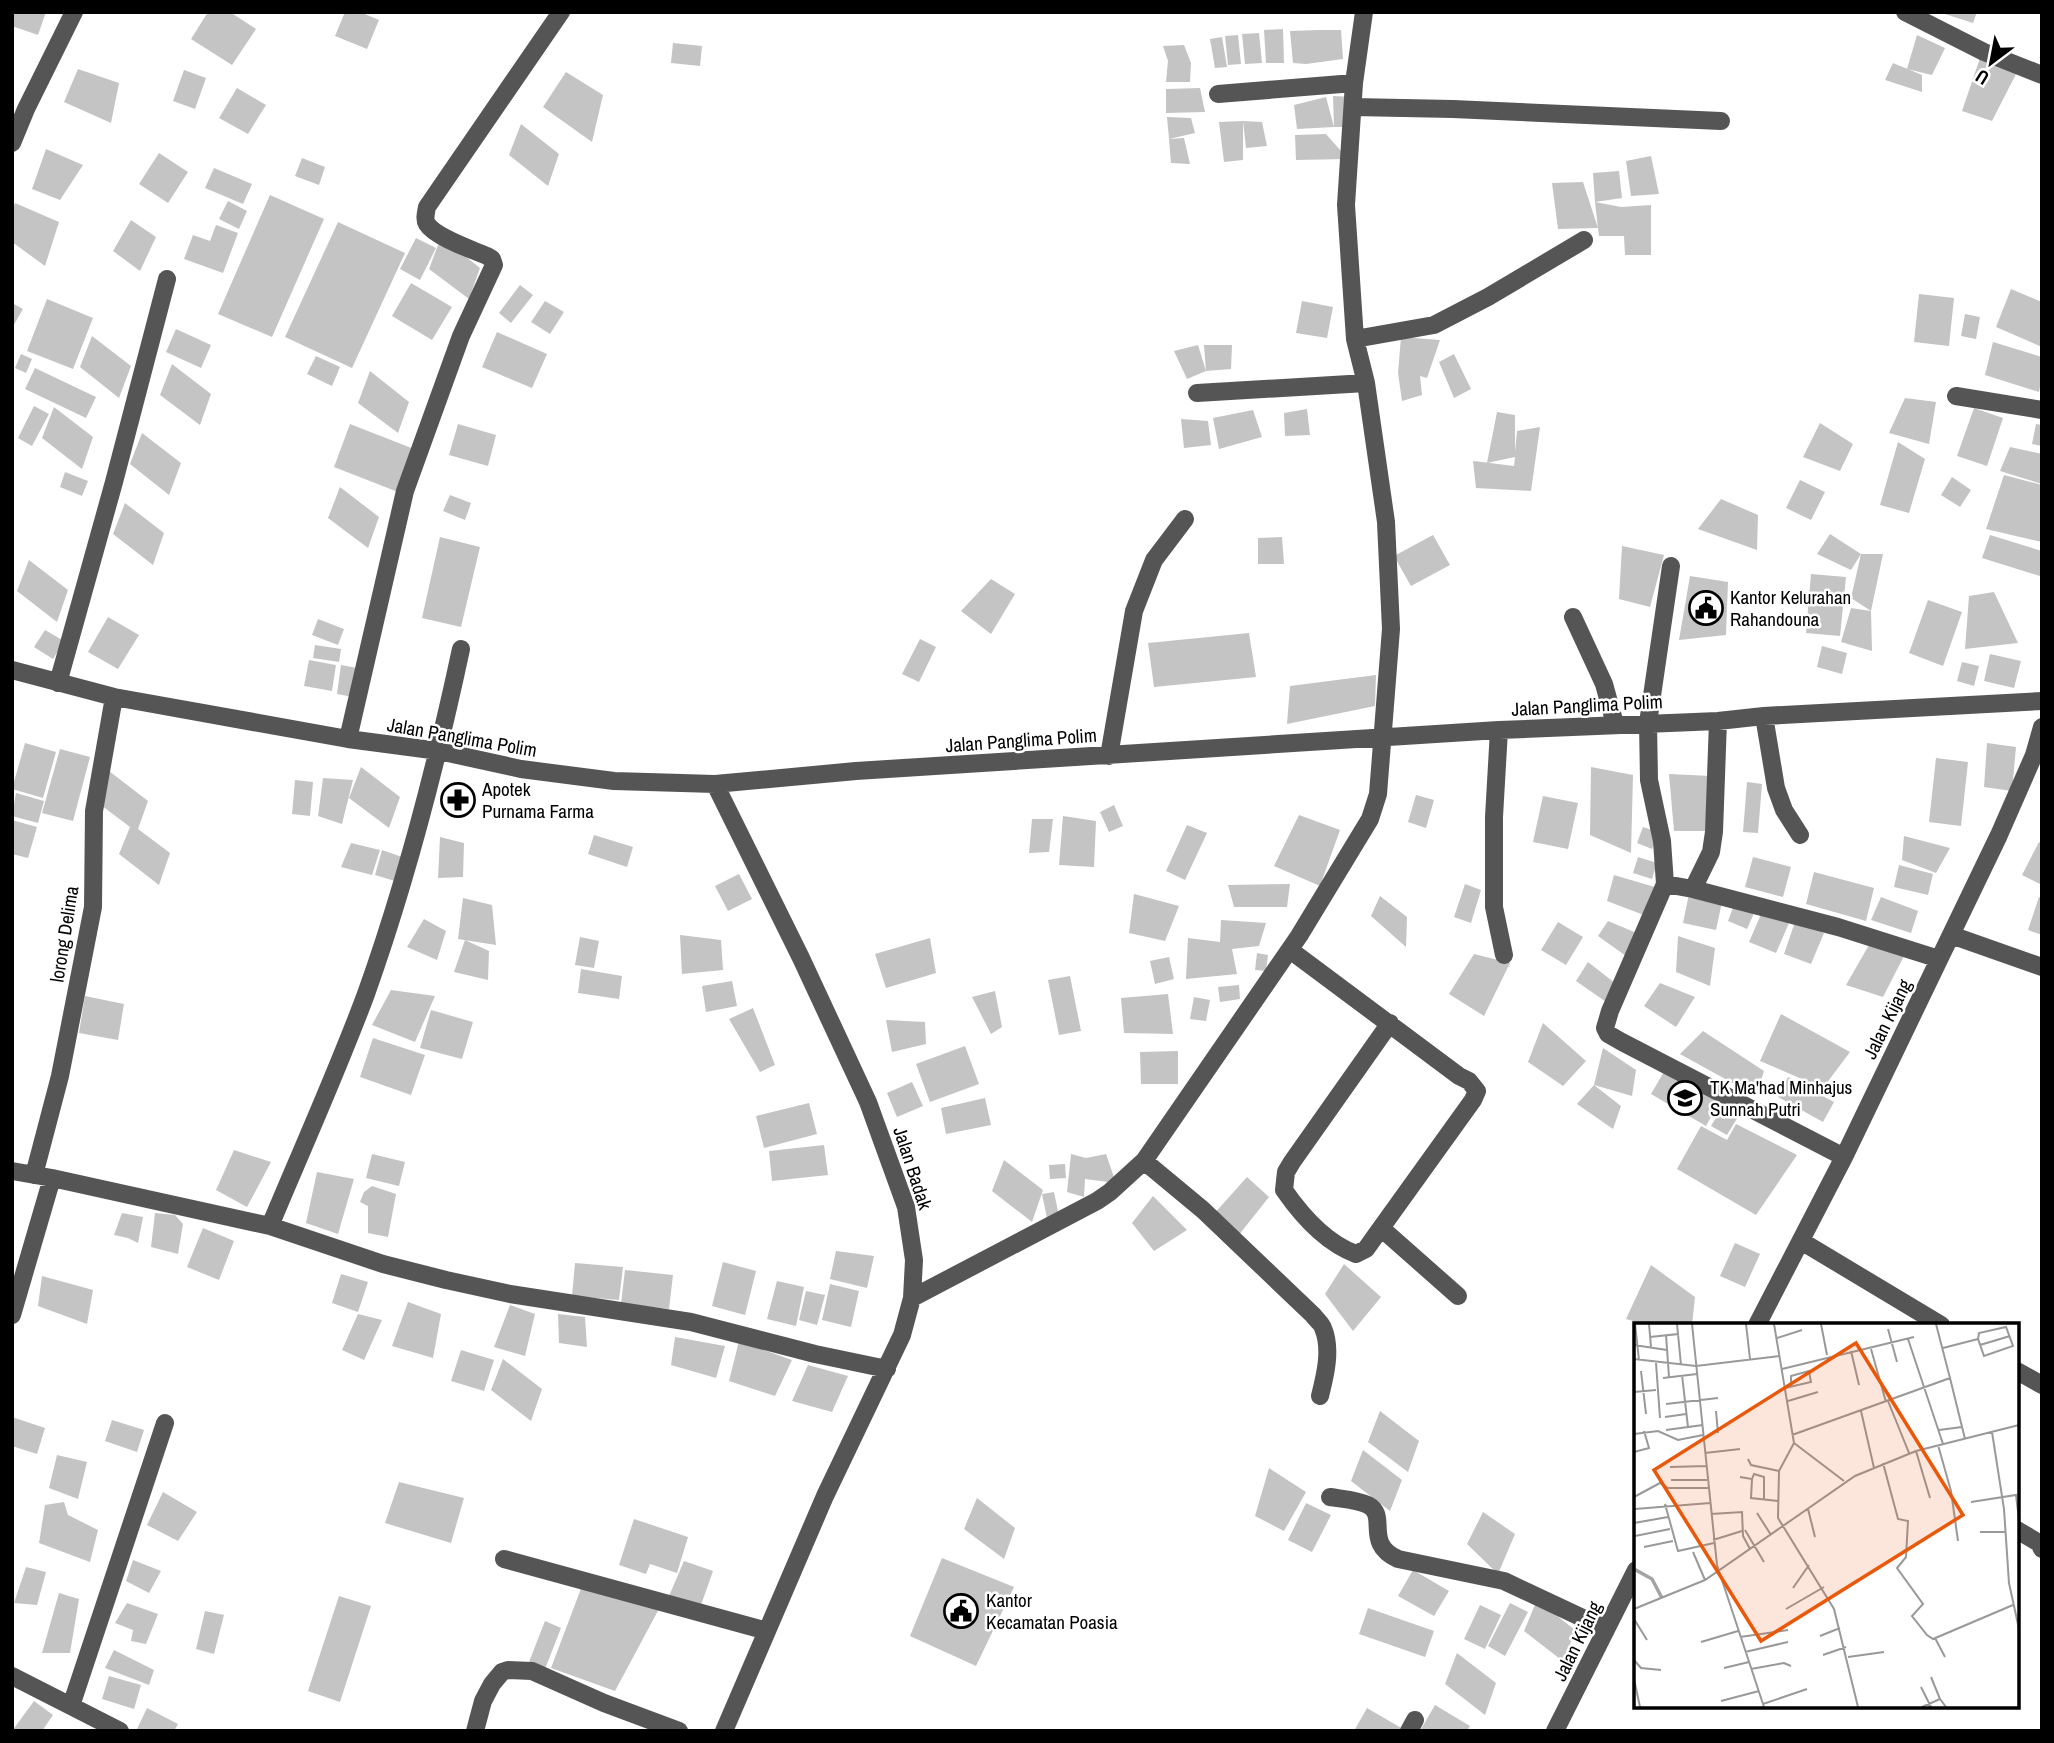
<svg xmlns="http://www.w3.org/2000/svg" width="2054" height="1743" font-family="'Archivo Narrow',sans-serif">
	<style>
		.building { fill: #c4c4c4 }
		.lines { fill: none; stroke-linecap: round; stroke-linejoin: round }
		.minor { stroke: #555; stroke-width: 18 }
		.labels { text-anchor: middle; stroke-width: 5; stroke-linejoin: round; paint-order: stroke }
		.poi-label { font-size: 19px; fill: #000; stroke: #fff; text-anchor: start }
		.street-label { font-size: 19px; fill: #000; stroke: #fff }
		.inset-river { fill: none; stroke: #a3a3a3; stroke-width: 3.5 }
		.inset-road { fill: none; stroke: #999; stroke-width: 2 }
		.view { fill: #e8590c; fill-opacity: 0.15; stroke: #e8590c; stroke-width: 3.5 }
		.inset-edge { fill: none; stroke: #000; stroke-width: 3.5 }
	</style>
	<rect width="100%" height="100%" fill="#fff"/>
	<path class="building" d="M12,12H46L38,35L12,26Z
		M208,12H230L256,29L232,65L191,39Z
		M345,12H360L379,20L367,49L335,36Z
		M1945,12H1977L1973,23L1945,14Z
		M1283,29L1284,63H1266L1264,30Z
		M1318,30H1341L1343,59L1306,64L1293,63L1290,31Z
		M1259,33L1262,63L1245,64L1242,34Z
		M1238,35L1241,64L1228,65L1225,36Z
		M1917,35L1945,48L1932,75L1907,69Z
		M1222,37L1227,67L1215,68L1210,39Z
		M673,43L702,46L700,66L671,63Z
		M1184,45L1191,63L1190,82H1166L1168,61L1163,46Z
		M1980,58L2016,74L1992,121L1962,111Z
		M1893,63L1922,75V92L1885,80Z
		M78,69L119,83L111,123L64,102Z
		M184,70L206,78L195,109L173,101Z
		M566,72L603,95L592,142L543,107Z
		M237,88L266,105L248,134L219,118Z
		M1200,88L1205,112L1166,113V89Z
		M1333,96L1353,97L1348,127H1334Z
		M1326,97L1334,127L1297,129L1294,105Z
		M1167,117L1191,118L1195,133L1169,139L1184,138L1190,164L1171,163L1169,139Z
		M1243,121V160L1224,162L1219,122L1243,121L1262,122L1267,146L1246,148Z
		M521,124L559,154L548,186L509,155Z
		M1326,134L1348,159L1296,160L1295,135Z
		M46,149L83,165L60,200L32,189Z
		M159,153L188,172L168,203L139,184Z
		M1651,156L1659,194L1631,196L1626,161Z
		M302,158L325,167L319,185L295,176Z
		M214,168L252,184L243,204L205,188Z
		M1619,171L1622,198L1595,202L1621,207L1651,205V255H1625L1624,236H1599L1598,228L1558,229L1552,183L1583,182L1598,228L1595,202L1593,173Z
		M270,195L324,219L272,337L218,314Z
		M228,201L247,211L239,229L219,219Z
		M15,203L59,222L45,266L12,242V212Z
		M131,220L156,237L140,271L113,251Z
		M338,222L405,253L352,368L285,337Z
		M216,225L238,233L223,273L184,259L193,235L210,241Z
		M441,237L480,268L469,299L429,269Z
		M416,238L436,248L420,280L400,269Z
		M411,283L452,307L432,340L392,316Z
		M520,285L533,295L511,323L499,313Z
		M2011,289L2042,302V347L1996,327Z
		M1919,294L1954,298L1949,346L1914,342Z
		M47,299L93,318L73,369L27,351Z
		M545,301L564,312L550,334L531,322Z
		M1302,301L1333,307L1327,338L1296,333Z
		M12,303L23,309L12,328Z
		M1965,314L1980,317L1976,339L1961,336Z
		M176,329L211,345L201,368L166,352Z
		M497,332L547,354L532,388L482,367Z
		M92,336L131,366L119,398L80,367Z
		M1401,337L1440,340L1427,378L1420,376L1422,395L1402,401L1398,373Z
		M1993,342L2042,357V377L2039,392L1985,375Z
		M1198,345L1206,371L1204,345H1232L1231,369L1206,371L1187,379L1174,351Z
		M21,354L32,359L26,373L15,368Z
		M1454,354L1471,389L1454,398L1439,362Z
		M316,356L340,367L332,386L307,374Z
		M172,364L211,394L200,425L160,395Z
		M35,368L96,397L86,418L25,389Z
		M370,371L409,402L398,433L358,403Z
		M1905,398L1936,402L1929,444L1889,433Z
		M34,406L49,414L32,446L18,438Z
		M54,407L93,437L82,469L42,438Z
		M1974,408L2003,418L1987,466L1957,456Z
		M1307,409L1310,435L1285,436L1284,413Z
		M1253,410L1262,437L1219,449L1213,418Z
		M1497,412L1515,415V452L1517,431L1540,427L1531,491L1476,488L1473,461L1482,462L1514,466L1515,457L1487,463Z
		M1181,419L1208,421L1211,445L1184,448Z
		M1820,423L1853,444L1840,471L1803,457Z
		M350,424L414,449L398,492L334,467Z
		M458,424L496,435L488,466L449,455Z
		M2036,424L2042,425V446L2032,444Z
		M142,433L181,463L169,495L130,464Z
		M1898,442L1925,459L1909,513L1880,505Z
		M2010,447L2042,454V484L2000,471Z
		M65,472L88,481L82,496L60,487Z
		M2004,475L2042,485V542L1986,529Z
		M1952,477L1971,490L1960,507L1941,495Z
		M1800,480L1825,492L1811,520L1786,508Z
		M340,487L379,517L368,548L328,518Z
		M450,495L471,503L465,520L443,511Z
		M1721,499L1758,515L1757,550L1698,529Z
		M125,503L164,533L153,565L113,534Z
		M1830,534L1861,554L1851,570L1817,554Z
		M1433,535L1450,565L1411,586L1394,556Z
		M1990,535L2042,551L2040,576L1982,558Z
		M440,537L480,547L461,627L422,618Z
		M1282,537L1284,564H1258V538Z
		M1622,546L1664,555L1650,607L1619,599Z
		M1861,554H1883L1871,611L1851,598Z
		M29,560L68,590L57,622L17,591Z
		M1811,574L1846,577L1840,636L1806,633Z
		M1690,576L1728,582L1726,635L1679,640Z
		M991,579L1015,594L991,634L961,611Z
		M1994,592L2018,643L1965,649L1969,596Z
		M1928,600L1962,612L1943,666L1909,653Z
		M1851,608L1871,611L1872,651L1841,642Z
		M108,617L139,635L118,669L88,652Z
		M318,619L344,629L338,645L312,635Z
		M45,630L64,641L53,659L34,647Z
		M1249,633L1256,677L1154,687L1148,643Z
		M920,639L936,647L919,682L902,674Z
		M315,645L341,649L339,662L313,658Z
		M1822,646L1847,653L1842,674L1817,667Z
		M1990,654L2021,661L2014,688L1984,681Z
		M309,660L336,665L332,691L304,686Z
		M1962,662L1979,666L1974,686L1957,681Z
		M341,665L357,668L353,697L337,694Z
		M1376,675L1375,706L1287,724L1290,686Z
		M25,743L56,752L43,798L12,789Z
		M1987,743L2016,747L2012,791L1984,787Z
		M60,749L90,757L73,821L42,813Z
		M1936,758L1968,762L1961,826L1929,822Z
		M361,767L400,797L389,828L349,798Z
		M1591,767L1633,775L1631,853L1590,835Z
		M109,771L148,801L138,829L170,853L159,885L119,854L130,827L97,802Z
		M1669,774L1711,776L1709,831H1674Z
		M323,778L353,780L342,824L318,816Z
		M295,780L313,782L310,816L292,814Z
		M1747,782L1762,784L1758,833L1743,832Z
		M16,793L44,801L38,823L12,816Z
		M1416,795L1434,800L1426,828L1408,822Z
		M1543,796L1578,803L1568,849L1533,842Z
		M1114,805L1123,826L1109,832L1100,812Z
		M1299,815L1340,830L1320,886L1274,866Z
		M1063,816L1096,821L1094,867L1059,865Z
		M1032,819H1053L1049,852L1029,853Z
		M12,820L37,827L28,858L12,854Z
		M1187,825L1207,833L1185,880L1166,871Z
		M1643,827L1658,832L1652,849L1637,843Z
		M594,835L633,847L627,867L588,854Z
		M1904,836L1950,848L1936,873L1902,860Z
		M440,837L464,843L463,877L438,878Z
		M2039,842L2042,844V885L2022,875Z
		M351,843L380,850L372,875L341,867Z
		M382,850L402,857L395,881L375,875Z
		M1638,857L1657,863L1652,879L1633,873Z
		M1753,857L1791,867L1783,897L1745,887Z
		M1899,865L1933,874L1928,895L1894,887Z
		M1814,872L1874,888L1866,921L1806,904Z
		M739,874L752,899L728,911L715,886Z
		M1614,875L1658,888L1649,917L1607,901Z
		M1290,884L1287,907H1234L1228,885Z
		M1465,884L1481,890L1471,923L1454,917Z
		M1134,894L1179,906L1165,941L1129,933Z
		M1689,894L1722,902L1716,930L1683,923Z
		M1380,896L1407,917L1406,947L1371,916Z
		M1881,897L1918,911L1911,933L1871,920Z
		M2039,897L2042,898V935L2028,930Z
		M463,898L492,905L496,945L458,939Z
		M1734,905L1754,913L1747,929L1728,921Z
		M1762,912L1789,923L1776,953L1749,942Z
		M424,919L446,931L437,960L407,947Z
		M1796,919L1824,933L1811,964L1784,954Z
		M1221,920L1266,923L1259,946L1232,949L1237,974L1186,979L1188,938L1220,942Z
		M1608,921L1639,934L1626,956L1598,936Z
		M1558,922L1583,937L1566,965L1541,950Z
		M680,935L721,940L723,970L682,974Z
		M1678,936L1715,948L1710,986L1676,972Z
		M580,937L599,941L594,968L575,965Z
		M930,938L936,973L886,988L875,954Z
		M1873,938L1904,956L1883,997L1846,985Z
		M465,940L489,951L488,980L454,972Z
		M1257,953L1268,955L1266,971L1255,970Z
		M1474,954L1510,963L1484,1016L1449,994Z
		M1169,957L1174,979L1155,984L1150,961Z
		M1588,962L1620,987L1609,1004L1576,981Z
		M581,969L622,976L619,999L578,993Z
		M1070,976L1081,1031L1059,1035L1048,980Z
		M732,981L737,1006L706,1012L702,986Z
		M1660,983L1695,997L1676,1027L1644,1006Z
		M1239,985L1240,999L1220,1002L1218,987Z
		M391,990L435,996L415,1042L372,1025Z
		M995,991L1002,1027L991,1034L972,997Z
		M1168,994L1173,1034L1124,1033L1121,998Z
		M85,996L124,1004L118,1040L79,1033Z
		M1194,997L1210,1000L1206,1021L1190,1019Z
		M753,1008L775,1065L760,1072L729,1019Z
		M431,1010L473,1022L462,1059L420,1048Z
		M1781,1014L1850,1052L1823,1088L1760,1061Z
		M886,1020L925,1022L926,1044L892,1052Z
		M1543,1023L1586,1061L1563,1086L1528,1062Z
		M1703,1031L1764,1071L1756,1096L1680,1054Z
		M373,1038L425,1055L411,1095L360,1077Z
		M965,1046L979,1084L930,1102L916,1064Z
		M1603,1048L1636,1070L1632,1096L1594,1085Z
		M1178,1051V1084H1141L1140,1052Z
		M1665,1070L1719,1102L1706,1126L1651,1094Z
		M1788,1077L1834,1102L1823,1122L1778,1097Z
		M912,1082L923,1106L897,1117L887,1093Z
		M1594,1085L1621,1106L1613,1129L1577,1104Z
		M1728,1097L1744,1107L1727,1135L1711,1126Z
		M985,1098L991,1125L946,1134L941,1108Z
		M809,1103L817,1134L764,1148L756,1116Z
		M1736,1124L1797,1155L1756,1215L1677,1169L1701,1126L1727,1140Z
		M824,1145L828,1175L772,1181L769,1151Z
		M234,1150L271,1162L247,1207L216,1190Z
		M372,1154L405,1162L399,1186L366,1178Z
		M1071,1154L1086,1158L1106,1154L1116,1183L1085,1179L1084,1197L1067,1192Z
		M1004,1160L1043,1190L1032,1222L992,1191Z
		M1065,1164L1066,1178L1050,1179L1049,1165Z
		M317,1172L354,1179L338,1234L306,1223Z
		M1247,1177L1269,1197L1238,1236L1213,1215Z
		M372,1186L396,1194L388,1237L368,1233V1206L360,1202L364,1192Z
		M1054,1192L1059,1216L1047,1218L1042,1194Z
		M1153,1196L1187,1230L1154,1251L1132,1223Z
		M122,1213L143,1217L138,1243L128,1238L114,1235Z
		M155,1213L175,1215L183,1224L178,1254L151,1247Z
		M203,1228L234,1241L219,1280L187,1267Z
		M1735,1243L1760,1254L1745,1287L1720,1276Z
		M836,1251L874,1256L867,1288L830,1279Z
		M723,1262L756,1271L745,1315L712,1306Z
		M575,1263L623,1267L619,1300L572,1296Z
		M1344,1264L1381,1297L1353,1331L1325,1294Z
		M1651,1265L1695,1297L1692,1325H1647L1626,1319Z
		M625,1270L673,1275L669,1309L621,1304Z
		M341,1274L368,1282L358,1312L332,1303Z
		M42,1276L93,1290L87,1324L38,1306Z
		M777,1281L804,1287L796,1326L767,1319Z
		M830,1284L859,1291L851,1327L822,1320Z
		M806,1291L825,1295L817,1325L799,1320Z
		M408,1302L441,1314L433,1358L392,1346Z
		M510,1305L535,1314L525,1356L494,1347Z
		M358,1314L382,1320L364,1360L342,1350Z
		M558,1314L585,1317L587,1347L559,1343Z
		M675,1337L725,1346L716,1378L671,1365Z
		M739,1341L792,1360L775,1396L729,1381Z
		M461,1350L494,1360L484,1391L451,1381Z
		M503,1359L542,1389L531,1421L491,1390Z
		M808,1365L848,1376L832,1412L792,1401Z
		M1380,1411L1419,1441L1408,1472L1368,1442Z
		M12,1417L45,1428L37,1454L12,1446Z
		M112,1420L144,1430L137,1452L105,1441Z
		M1363,1450L1402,1480L1390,1511L1351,1481Z
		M57,1455L87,1462L78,1499L49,1488Z
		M1269,1468L1306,1492L1284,1531L1255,1516Z
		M399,1482L464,1498L451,1543L385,1523Z
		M163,1492L197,1512L178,1541L147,1525Z
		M977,1498L1015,1528L1004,1559L964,1529Z
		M64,1502L68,1515L98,1530L90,1562L39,1543L45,1505Z
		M1306,1503L1331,1515L1312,1552L1288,1540Z
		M1483,1512L1515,1534L1498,1574L1467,1544Z
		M634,1519L688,1537L677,1573L650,1564L646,1574L619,1565Z
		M942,1558L1014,1587L976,1666L910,1636Z
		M133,1560L161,1571L149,1593L126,1581Z
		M684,1561L713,1571L701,1605L669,1596Z
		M26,1567L46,1572L37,1605L14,1603Z
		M1413,1570L1449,1591L1434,1616L1398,1596Z
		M582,1586L660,1607L615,1691L551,1668Z
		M59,1593L79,1599L70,1653H42Z
		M339,1596L371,1606L340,1702L308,1691Z
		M1537,1600L1575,1630L1564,1662L1524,1631Z
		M127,1603L158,1614L146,1644L131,1641L133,1630L115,1623Z
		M1510,1603L1528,1612L1505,1656L1488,1646Z
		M1480,1605L1501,1615L1485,1649L1464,1639Z
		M1368,1608L1434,1631L1425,1657L1359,1634Z
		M205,1611L224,1615L214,1654L196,1649Z
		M545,1621L561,1628L545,1669L529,1662Z
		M114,1650L154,1670L149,1685L105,1668Z
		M1457,1653L1496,1683L1485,1715L1445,1684Z
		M109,1676L141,1685L134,1709L102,1699Z
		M34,1701L53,1715L42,1731H12Z
		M1435,1705L1470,1726L1467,1731H1420Z
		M147,1708L178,1724L174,1731H143L137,1729Z
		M1367,1708L1403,1729L1402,1731H1354Z"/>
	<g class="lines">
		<path class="minor" d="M1905,12L1984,52L2042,75
			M1218,94L1354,83
			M1353,107L1453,109L1721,121
			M12,143L26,109L74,12
			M1355,339L1434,325L1488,297L1584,240
			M1197,393L1366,383
			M1956,396L2042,410
			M1573,617L1604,684L1615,724
			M12,670L114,697L348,739L439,751L521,769L614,781L715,784L856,771L1499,730L1718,721L1764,716L2042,701
			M58,683L114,482L167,279
			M1764,716L1776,788L1784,810L1800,835
			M1718,721L1714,832L1711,852L1693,889L1665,884L1610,1011L1605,1028L1608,1034L1622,1042L1844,1157
			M1499,730L1494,817V907L1504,955
			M348,739L405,491L461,336L494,265L492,259L487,256C473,250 435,237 427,224C424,219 426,213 427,207L561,12
			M1109,756L1134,611L1154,560L1185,519
			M715,784L801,958L868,1102L906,1207L914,1260L912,1298L902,1335L825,1496L724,1731
			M1665,884L1662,841L1649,780L1648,723L1671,566
			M1693,889L1838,927L1939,959
			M1951,935L2042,967
			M1290,950L1459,1076L1469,1081L1477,1091L1473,1100L1381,1228L1458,1296
			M1144,1161L1203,1210L1313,1315C1316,1319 1322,1324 1323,1328C1332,1349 1325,1376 1320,1396
			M12,1171L52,1178L270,1226L383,1264L446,1280L510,1294L691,1322L815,1354L887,1369
			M34,1175L60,1076L93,907L94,811L114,697
			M270,1226C302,1149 337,1072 366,994C406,882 436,766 461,649
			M1381,1228L1366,1249L1356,1254C1326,1243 1302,1216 1284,1190L1286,1172L1292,1162L1390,1023
			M1801,1241L1941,1325
			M912,1298L1097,1201L1110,1192L1144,1161L1299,936L1370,819L1378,794L1391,629L1386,522L1366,383L1355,339L1346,205L1354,83L1364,12
			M12,1315L52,1178
			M1757,1325L1844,1157L1999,835L2034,755L2042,727
			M2017,1371L2042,1385
			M1330,1497C1342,1499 1358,1500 1368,1505C1389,1516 1363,1543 1398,1559L1504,1581L1606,1629
			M2017,1530L2039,1543L2042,1549
			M504,1559L767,1631
			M12,1676L120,1731
			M71,1706L165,1423
			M475,1731L483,1701L492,1684L502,1672L508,1670L532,1671L604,1703L679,1731
			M1409,1731L1415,1720
			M1555,1731L1636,1570"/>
	</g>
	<defs>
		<g id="civic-ring" transform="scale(1.75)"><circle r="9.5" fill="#fff" stroke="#000" stroke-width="1.5"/><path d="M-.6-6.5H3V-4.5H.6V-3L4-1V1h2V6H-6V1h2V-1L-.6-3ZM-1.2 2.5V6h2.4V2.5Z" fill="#000"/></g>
		<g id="pharmacy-ring" transform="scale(1.75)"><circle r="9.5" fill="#fff" stroke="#000" stroke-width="1.5"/><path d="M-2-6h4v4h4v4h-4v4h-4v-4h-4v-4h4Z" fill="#000"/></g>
		<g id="school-ring" transform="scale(1.75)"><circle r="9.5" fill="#fff" stroke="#000" stroke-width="1.5"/><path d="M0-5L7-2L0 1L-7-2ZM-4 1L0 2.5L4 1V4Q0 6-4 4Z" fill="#000"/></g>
	</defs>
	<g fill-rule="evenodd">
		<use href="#civic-ring" x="1706" y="608"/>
		<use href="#pharmacy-ring" x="458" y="800"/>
		<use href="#school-ring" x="1685" y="1098"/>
		<use href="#civic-ring" x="961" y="1611"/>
	</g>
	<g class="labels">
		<g class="poi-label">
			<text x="1730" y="604">Kantor Kelurahan<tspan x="1730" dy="22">Rahandouna</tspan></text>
			<text x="482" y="796">Apotek<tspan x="482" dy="22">Purnama Farma</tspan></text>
			<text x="1710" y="1094">TK Ma'had Minhajus<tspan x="1710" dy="22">Sunnah Putri</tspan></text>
			<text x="986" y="1607">Kantor<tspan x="986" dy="22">Kecamatan Poasia</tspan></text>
		</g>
		<g class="street-label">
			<text transform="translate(1587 705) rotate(-3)" y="7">Jalan Panglima Polim</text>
			<text transform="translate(462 737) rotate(10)" y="7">Jalan Panglima Polim</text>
			<text transform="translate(1021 740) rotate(-4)" y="7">Jalan Panglima Polim</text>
			<text transform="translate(64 934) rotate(-81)" y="7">lorong Delima</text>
			<text transform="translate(1887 1019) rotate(-64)" y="7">Jalan Kijang</text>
			<text transform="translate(913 1168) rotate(72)" y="7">Jalan Badak</text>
			<text transform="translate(1577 1641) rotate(-64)" y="7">Jalan Kijang</text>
		</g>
	</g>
	<g transform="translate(1634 1323)">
		<rect width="385" height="385" fill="#fff"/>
		<path class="inset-river" d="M0,246L18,256L28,275"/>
		<path class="inset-road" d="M1,1L5,37M15,1L17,24M58,1L83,242L130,384M112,1L116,36M140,1L160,120L210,158M187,1L193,32M254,6L263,39M44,11L47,42M32,12L35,54M16,14L44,11L43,1M143,15L168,7M274,16L309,121M0,22L33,27M346,22L376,13M309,25L344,16L350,33L379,23L372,4L345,10L344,16M237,26L252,79M217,28L225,62M0,36L62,43L146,33M22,40L26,95M148,46L280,14M7,48L12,91M48,52L54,104L69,102M29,55L63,51M316,55L331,116M151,65L177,59L175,48L157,53V63M0,69L22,67M154,78L184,69M254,78L275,130M32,81L84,75M82,88L84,110M227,88L240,145M31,94L52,91M32,107L54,104M305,107L328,104M358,109L370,186L375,260L385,306M0,111L24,108L44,117L69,112M158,112L316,55L302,1M160,120L145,148L144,195L200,286L224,384M304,122L317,168L324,218M282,128L296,175M0,129L15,125L10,108M71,130L106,126M114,136L117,142L145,148M249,140L264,196L274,198L272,234L263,245L289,281L278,293L293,312L299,316L379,282M36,144L72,143M106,154L118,156L117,175L144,178M118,156L120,151L130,154V177M37,157H73M0,174L26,160L34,165H74M337,179L382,172L385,197M31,181L44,228L80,220M1,186L76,180M174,186L181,214M123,190L137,212M77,191L108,189L109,213L116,226M0,200L34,194M111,207L130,239M346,209H372M1,213L36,206M79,217L108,208M10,224L39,218M59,229L71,257M159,265L175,242M0,286L71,257L221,153L282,128L385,102M152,286L190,264M0,296L13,317M186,313L206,305M106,314L154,307M301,315L311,334M67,319L104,308M111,329L154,319M189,332L212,324M214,334L250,329M0,337L7,345L27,347M90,345L115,339M117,346L150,340L157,343M297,354L306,376M0,356L6,384M287,364L297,384M87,378L125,368M129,381L173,366M288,384L306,376L312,384"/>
		<path class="view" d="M222,20L329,192L127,318L20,147Z"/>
		<rect width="385" height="385" class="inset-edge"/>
	</g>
	<rect width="2054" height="1743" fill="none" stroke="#000000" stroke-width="28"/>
	<g transform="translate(1991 63) rotate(212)" stroke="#ffffff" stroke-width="5" paint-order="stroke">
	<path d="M0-5L12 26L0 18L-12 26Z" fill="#000000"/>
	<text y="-10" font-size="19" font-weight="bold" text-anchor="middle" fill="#000000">U</text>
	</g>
</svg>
